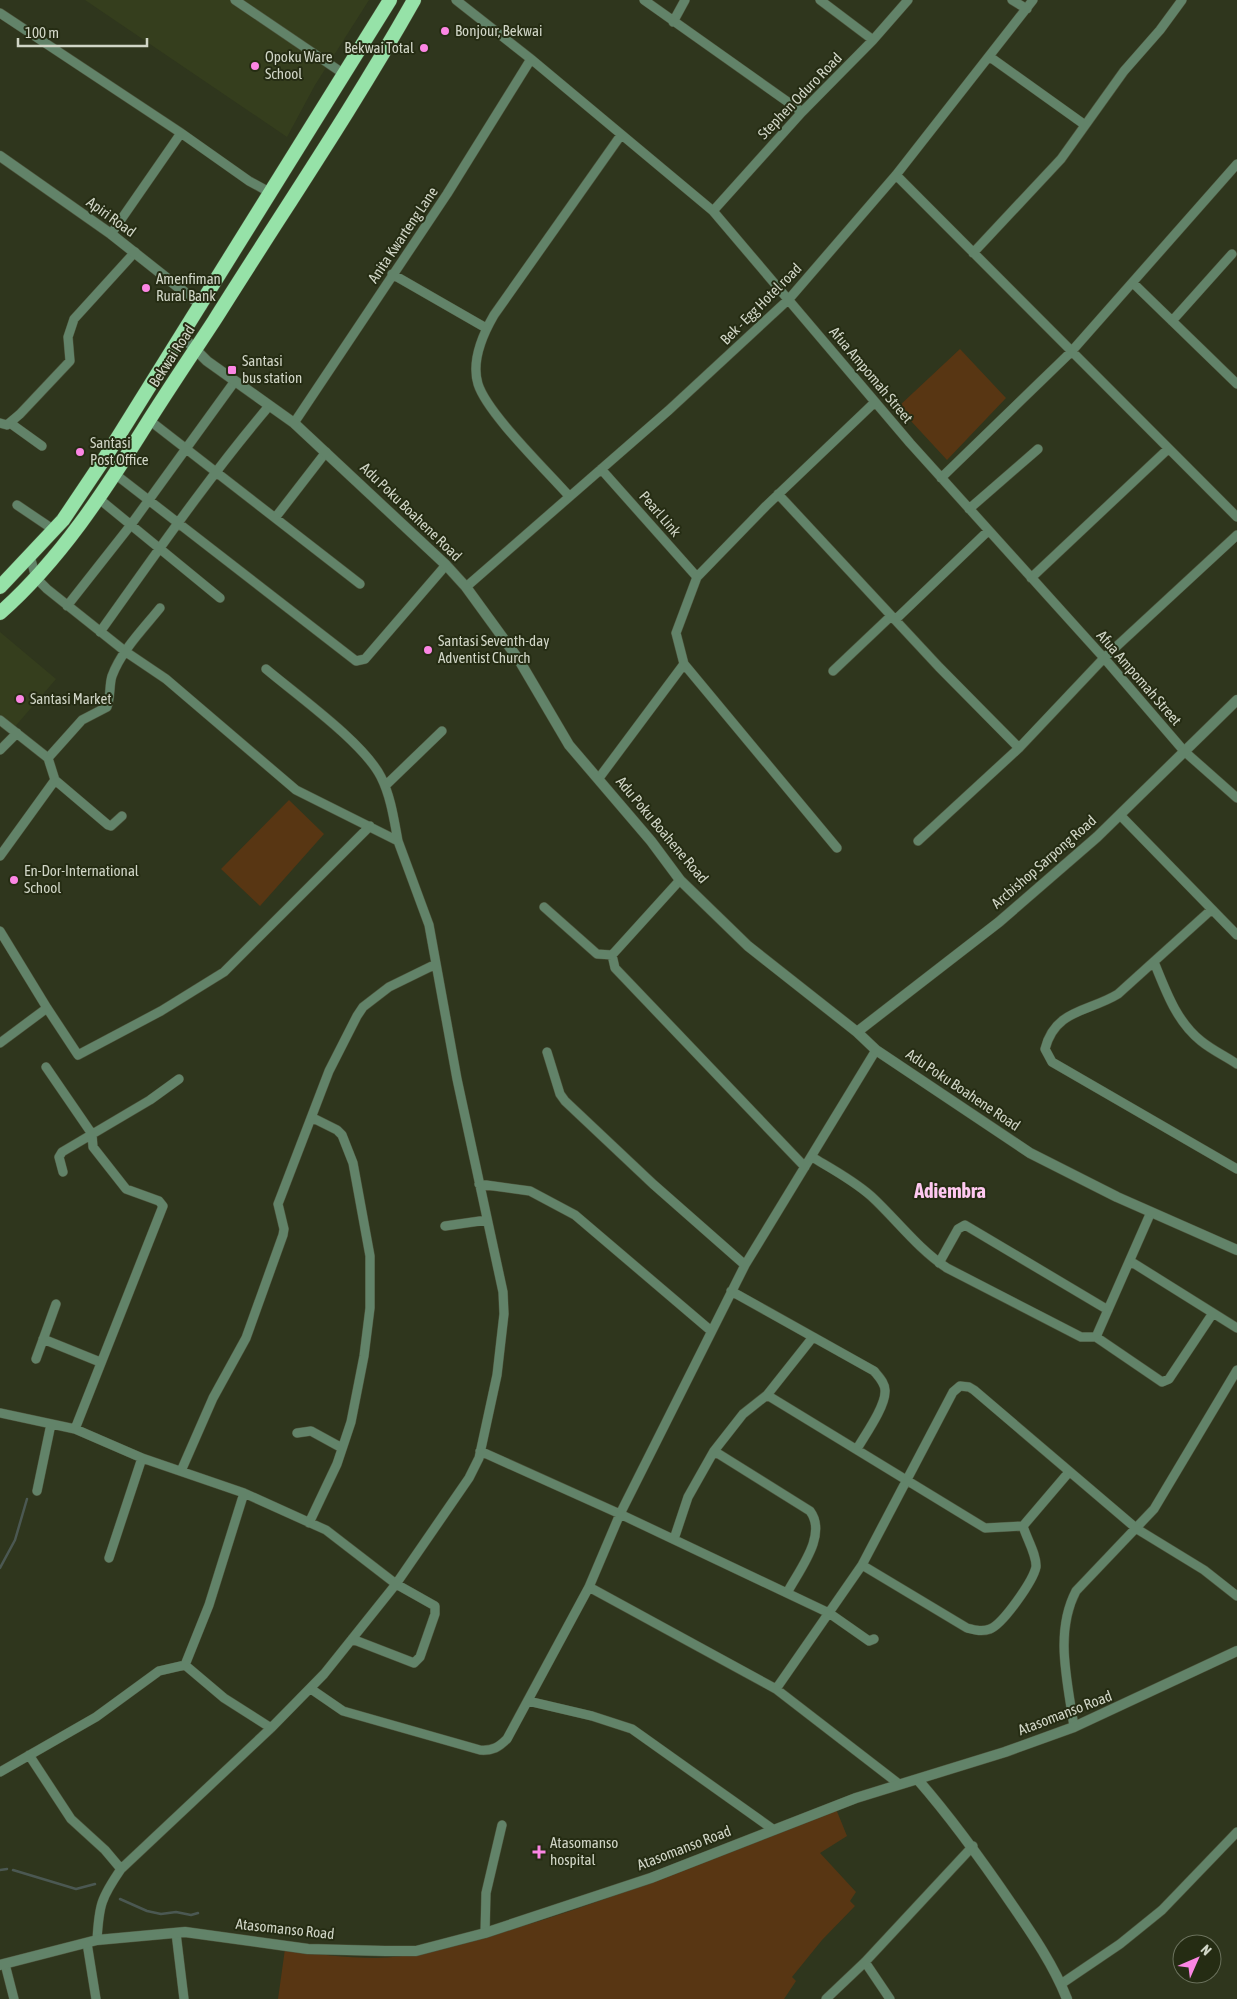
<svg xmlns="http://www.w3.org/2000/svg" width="1237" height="1999" font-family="'Asap Condensed',sans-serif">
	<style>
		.built { fill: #353e1d }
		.green { fill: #583613 }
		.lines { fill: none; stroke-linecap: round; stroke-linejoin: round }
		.stream { stroke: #4b5852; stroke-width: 2.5 }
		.minor-casing { stroke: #4c533b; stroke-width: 10 }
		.tertiary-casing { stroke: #4c533b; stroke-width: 11 }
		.trunk-casing { stroke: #4c533b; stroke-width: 15 }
		.minor { stroke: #628369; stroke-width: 9 }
		.tertiary { stroke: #628369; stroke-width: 10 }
		.trunk { stroke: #96e2a8; stroke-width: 14 }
		.poi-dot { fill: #fc86e4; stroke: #252c13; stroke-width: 2 }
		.labels { text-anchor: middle; stroke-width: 4; stroke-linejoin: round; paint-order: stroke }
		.poi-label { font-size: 15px; fill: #d0d5c6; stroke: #252c13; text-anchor: start }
		.street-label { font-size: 15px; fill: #d0d5c6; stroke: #252c13 }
		.district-label { font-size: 20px; font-weight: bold; fill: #fec8f0; stroke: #252c13 }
	</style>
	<rect width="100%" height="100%" fill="#2f361d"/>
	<path class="built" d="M85,0H369L315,85L287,137Z
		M0,632L56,679L13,729L0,718Z"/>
	<path class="green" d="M960,349L1006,398L947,460L898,407Z
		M289,800L324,834L260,906L221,869Z
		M836,1809L847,1836L820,1853L856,1892L850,1901L855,1906L822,1940L792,1977L796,1981L784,1999H278L285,1949C315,1954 345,1958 375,1958C409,1958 443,1947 476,1939C598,1908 718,1854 836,1809Z"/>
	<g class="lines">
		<path class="stream" d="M0,1568L15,1540L27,1499
			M0,1870L7,1869
			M13,1870L76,1889L95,1884
			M120,1899L147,1911L161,1914L176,1912L191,1915L198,1913"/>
		<g class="minor-casing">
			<path id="minor" d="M235,0L344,74
				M456,0L531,59L713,211L910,443L1104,658L1184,751L1237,798
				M644,0L802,112
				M820,0L873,40
				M1012,0L1027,9
				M0,13L181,133L249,181L271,193
				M673,22L685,0
				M990,57L1085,125
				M896,175L1237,517
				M713,211L802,112L873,40L908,0
				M111,234L181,133
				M973,253L1061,159L1124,71L1160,30L1182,0
				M392,274L486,328
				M1133,283L1237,384
				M1172,321L1232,254
				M149,420L360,584
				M0,423L7,425L20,414L70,361L68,337L74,319L135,252
				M10,423L42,446
				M294,423L447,194L531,59
				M601,469L697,577
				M115,474L356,661L365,659L446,565
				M941,478L1071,352L1237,164
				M778,494L939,667L1019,748
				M569,496C546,470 487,413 478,384C471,361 483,334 494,315L621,135
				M98,498L220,598
				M17,505L54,530
				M969,509L1038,449
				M275,518L326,452
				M30,556L36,578L47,589L126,652L166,679L296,790L398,841L429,925L457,1079L503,1292L504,1314L497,1375L479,1458L469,1478L396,1584L324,1674L271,1728L121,1869C101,1898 99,1905 97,1940
				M1031,578L1168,449
				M466,587L669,410L789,299L896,175L1033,0
				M67,606L130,526L235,381
				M895,620L988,531
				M100,632C155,555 208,478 269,406
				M684,664L837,848
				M266,669C298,696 364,743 381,777C391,797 394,820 398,841
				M833,671L891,616
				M0,720L48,758
				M0,750L17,733
				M48,758L82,720L107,707C111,696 109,685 112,676C121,651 144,628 160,608
				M48,758L55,780L108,825L111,826L122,816
				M599,778L684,664L676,633L697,577L766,506L875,402
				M385,786L442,731
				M1120,815L1237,935
				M918,841L1019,748L1104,658L1237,535
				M0,856L55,780
				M544,907L597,954L612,955L615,968L805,1167
				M1211,910L1118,994C1089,1012 1055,1009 1045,1049L1052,1062L1237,1169
				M0,931L47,1008L78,1055L161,1011L224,972L370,826
				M612,955L680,880
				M1154,962C1166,991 1176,1021 1201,1041C1212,1050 1225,1056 1237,1064
				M0,1043L47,1008
				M876,1050L745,1265L620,1514L589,1587L776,1689L899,1784
				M547,1052L560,1094L565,1101L653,1184L745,1265
				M46,1067L92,1134L93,1147L126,1189L159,1201L163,1206L75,1429
				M812,1157C832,1169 853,1180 871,1196C896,1219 918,1249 947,1268L1081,1337H1096L1162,1382L1169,1379L1213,1313
				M63,1172L59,1157L62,1152L150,1100L179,1079
				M479,1184L530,1191L575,1215L710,1330
				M445,1226L487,1220
				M1130,1261L1237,1328
				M939,1263L958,1229L965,1225L1108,1310
				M731,1291L874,1371C879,1377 886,1384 885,1392C885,1407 865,1435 857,1449
				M1096,1337L1151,1212
				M43,1339L100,1362
				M36,1359L56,1304
				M767,1395L985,1528L1023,1526L1069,1472
				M0,1413L75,1429L142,1458L244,1493L326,1530L396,1584L435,1606V1614L420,1657L414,1663L352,1639
				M297,1433L311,1431L342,1448
				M480,1451L620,1514L829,1613L869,1641L874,1639
				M714,1451L810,1511C828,1535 799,1570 787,1593
				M181,1471L213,1398L246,1338L283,1235L284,1229L278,1204L329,1071L357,1016L363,1007L389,987L436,964
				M37,1491L51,1424
				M244,1493L209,1605L185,1665L224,1698L271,1728
				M309,1523L337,1464L351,1422L364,1356L370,1308V1256L353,1163L342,1135L337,1130L313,1118
				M674,1539L688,1497L714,1451L743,1414L767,1395L813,1337
				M109,1558L142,1458
				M862,1565L967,1628C975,1630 982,1632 990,1629C1003,1624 1033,1581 1036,1567C1037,1555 1026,1537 1023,1526
				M311,1689L343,1711L480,1750C493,1751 499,1747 507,1739L589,1587
				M776,1689L862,1565L953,1392L960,1386L969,1387L974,1390L1137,1529L1204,1570L1237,1596
				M528,1701L592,1716L632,1729L774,1830
				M1074,1727C1068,1683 1054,1633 1076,1591L1154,1509L1237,1370
				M29,1755L71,1819L105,1850L121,1869
				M0,1772L96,1717L159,1671L185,1665
				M176,1933L184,1999
				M485,1933L486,1893L502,1825
				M87,1943L96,1999
				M865,1962L890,1999
				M5,1964L14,1999
				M1061,1984L1120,1944L1162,1910L1237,1832
				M826,1999L865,1962L973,1846"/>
		</g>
		<g class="tertiary-casing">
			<path id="tertiary" d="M0,156L111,234L202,306
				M182,336L207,361L294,423L446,565L466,587L519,660L569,745L651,841L680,880L748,946L857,1032L876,1050L1030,1153L1117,1197L1237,1250
				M857,1032L999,922L1097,837L1237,700
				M918,1780C953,1820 983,1862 1013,1906C1033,1935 1054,1966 1067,1999
				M0,1965L97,1940L185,1932L308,1949L385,1951H416L485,1933L651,1878L856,1798L1005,1752L1074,1727L1237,1651"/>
		</g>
		<g class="trunk-casing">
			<path id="trunk" d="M0,587L63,520L108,453L390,0
				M0,613C60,560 104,492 146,425C168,390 191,356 214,321C281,214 352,110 414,0"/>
		</g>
		<use href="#minor" class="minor"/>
		<use href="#tertiary" class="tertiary"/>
		<use href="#trunk" class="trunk"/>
	</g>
	<g class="poi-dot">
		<circle cx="445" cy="31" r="5"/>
		<circle cx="424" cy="48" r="5"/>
		<circle cx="255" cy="66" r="5"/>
		<circle cx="146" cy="288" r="5"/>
		<rect x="227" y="365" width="10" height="10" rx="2.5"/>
		<circle cx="80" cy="452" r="5"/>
		<circle cx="428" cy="650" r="5"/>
		<circle cx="20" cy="699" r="5"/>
		<circle cx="14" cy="880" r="5"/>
		<path d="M536.5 1844.5h5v5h5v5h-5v5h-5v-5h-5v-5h5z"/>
	</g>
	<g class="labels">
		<g class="poi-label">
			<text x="455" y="36">Bonjour, Bekwai</text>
			<text x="414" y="53" text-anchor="end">Bekwai Total</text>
			<text x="265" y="62">Opoku Ware<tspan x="265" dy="17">School</tspan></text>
			<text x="156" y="284">Amenfiman<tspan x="156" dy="17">Rural Bank</tspan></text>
			<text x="242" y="366">Santasi<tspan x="242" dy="17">bus station</tspan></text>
			<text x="90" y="448">Santasi<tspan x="90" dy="17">Post Office</tspan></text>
			<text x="438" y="646">Santasi Seventh-day<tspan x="438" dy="17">Adventist Church</tspan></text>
			<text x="30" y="704">Santasi Market</text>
			<text x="24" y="876">En-Dor-International<tspan x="24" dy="17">School</tspan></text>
			<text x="550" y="1848">Atasomanso<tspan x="550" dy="17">hospital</tspan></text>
		</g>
		<g class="street-label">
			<text transform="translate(800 96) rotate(-46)" y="5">Stephen Oduro Road</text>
			<text transform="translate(111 217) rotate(36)" y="5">Apiri Road</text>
			<text transform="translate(403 235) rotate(-56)" y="5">Anita Kwarteng Lane</text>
			<text transform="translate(761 304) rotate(-45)" y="5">Bek - Egg Hotel road</text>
			<text transform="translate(172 356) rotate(-57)" y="5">Bekwai Road</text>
			<text transform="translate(871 375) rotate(50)" y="5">Afua Ampomah Street</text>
			<text transform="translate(411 512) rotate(44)" y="5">Adu Poku Boahene Road</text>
			<text transform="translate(660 514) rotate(49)" y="5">Pearl Link</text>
			<text transform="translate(1139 678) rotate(49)" y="5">Afua Ampomah Street</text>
			<text transform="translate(662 830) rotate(50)" y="5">Adu Poku Boahene Road</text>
			<text transform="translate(1044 862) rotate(-41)" y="5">Arcbishop Sarpong Road</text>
			<text transform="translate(963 1090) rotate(34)" y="5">Adu Poku Boahene Road</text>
			<text transform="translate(1065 1713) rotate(-21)" y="5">Atasomanso Road</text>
			<text transform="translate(684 1848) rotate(-21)" y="5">Atasomanso Road</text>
			<text transform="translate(285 1929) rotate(6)" y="5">Atasomanso Road</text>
		</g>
		<g class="district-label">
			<text x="950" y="1198">Adiembra</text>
		</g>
	</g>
	<g transform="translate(1197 1959) rotate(45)"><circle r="24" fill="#252c13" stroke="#69705b"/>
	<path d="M0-4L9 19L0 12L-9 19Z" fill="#fc86e4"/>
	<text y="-8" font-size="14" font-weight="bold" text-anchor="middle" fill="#d0d5c6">N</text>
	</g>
	<path d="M18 38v8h129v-8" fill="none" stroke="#d0d5c6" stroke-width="2.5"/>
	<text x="25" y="38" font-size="15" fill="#d0d5c6" stroke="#252c13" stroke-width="4" paint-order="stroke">100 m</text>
</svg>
